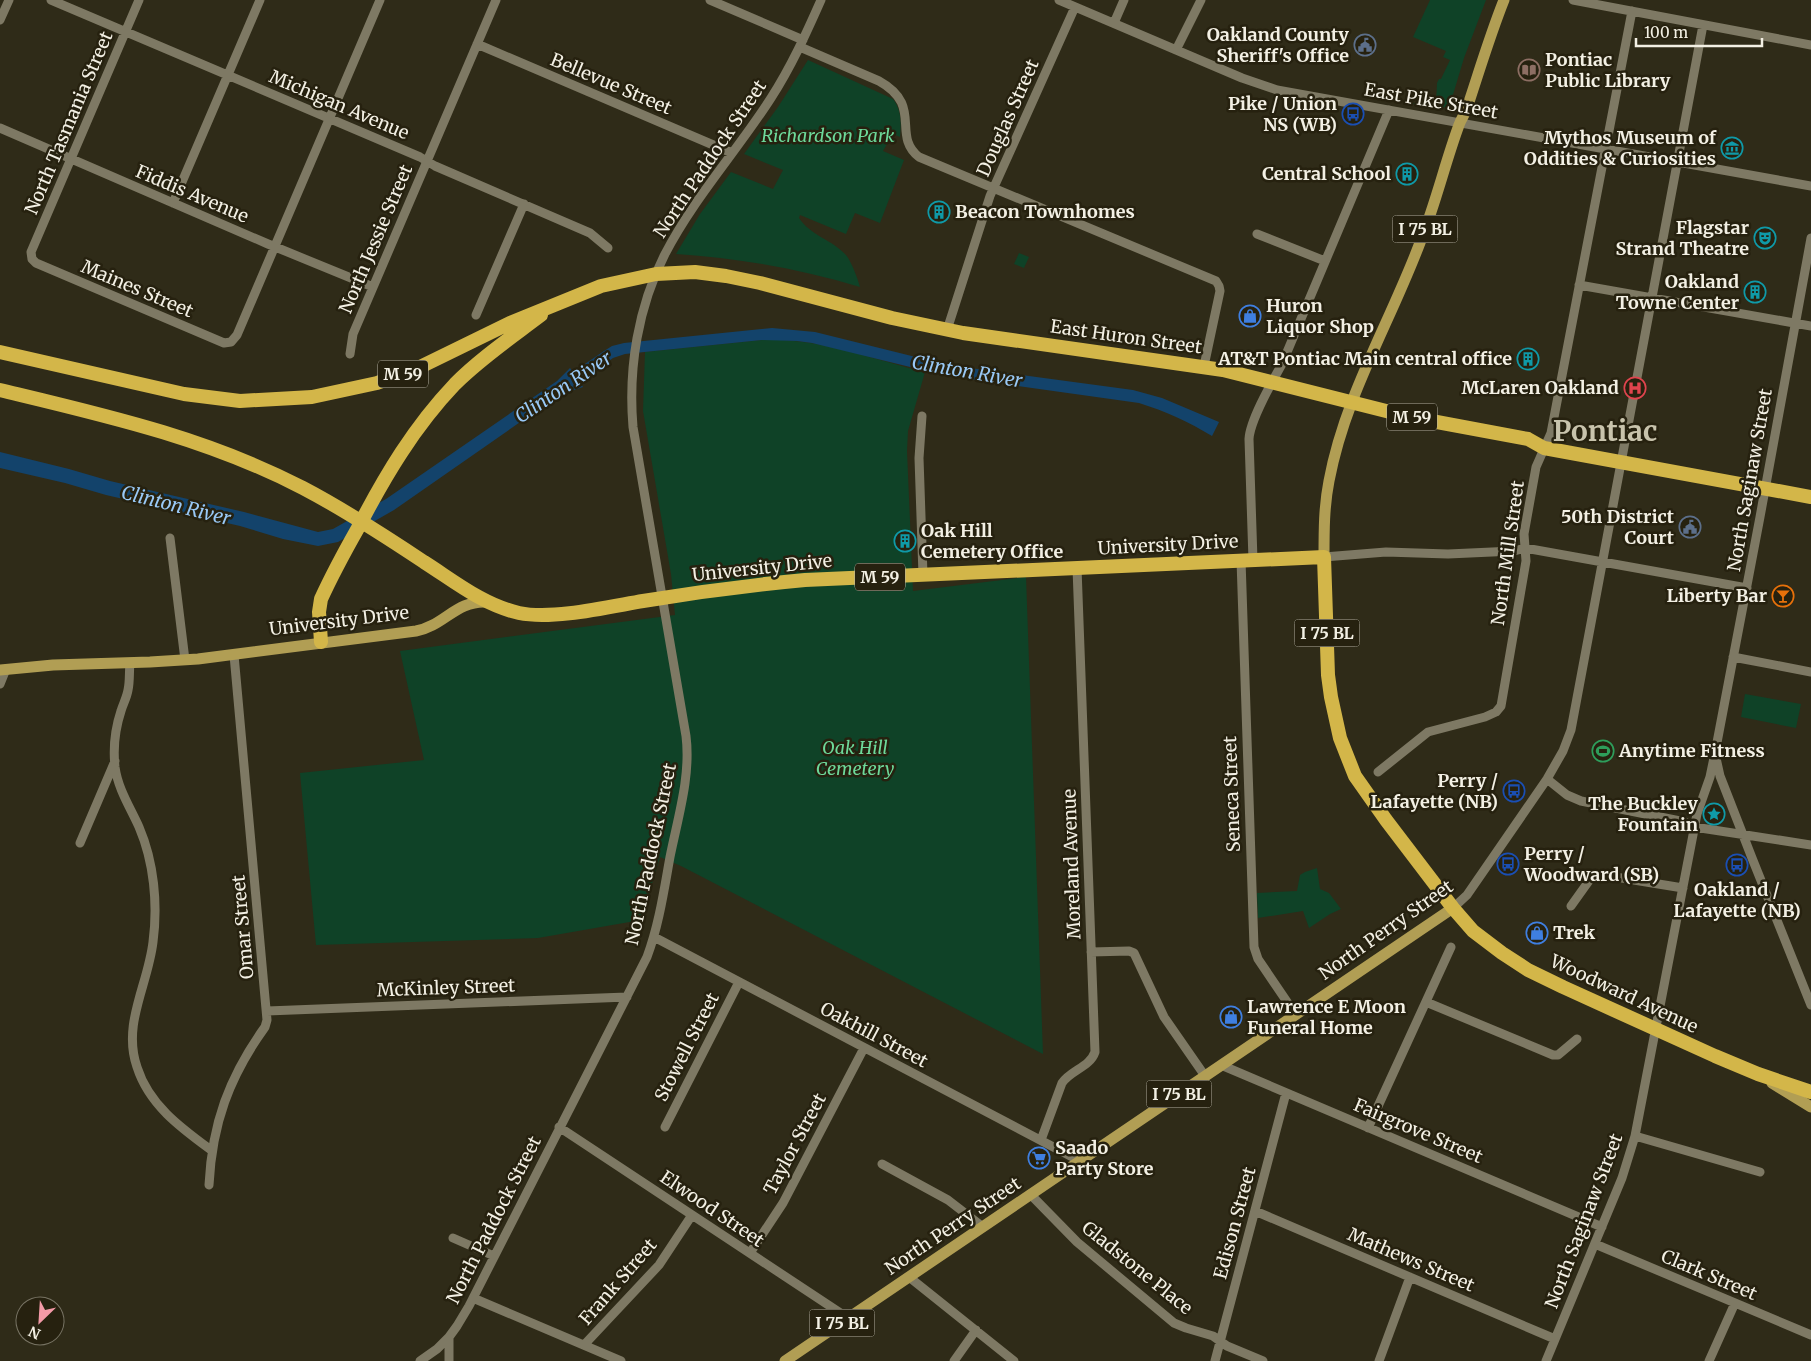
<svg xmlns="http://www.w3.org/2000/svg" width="1811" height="1361" font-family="Merriweather,serif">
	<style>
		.green { fill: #0f4227 }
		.water { fill: #13436b }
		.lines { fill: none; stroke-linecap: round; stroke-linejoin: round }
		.minor { stroke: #7e7964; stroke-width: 9 }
		.major { stroke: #b19e54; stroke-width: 11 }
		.highway { stroke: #d3b649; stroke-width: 14 }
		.labels { text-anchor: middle; stroke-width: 5; stroke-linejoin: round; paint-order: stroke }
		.shield { fill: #26210f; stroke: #b6b2a4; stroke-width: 1 }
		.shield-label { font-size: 16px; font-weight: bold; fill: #f3f0e4 }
		.poi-label { font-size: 18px; font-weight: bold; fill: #f3f0e4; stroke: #26210f; text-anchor: end }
		.street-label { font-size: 18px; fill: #f3f0e4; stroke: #26210f }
		.park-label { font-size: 18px; font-style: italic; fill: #6dd99a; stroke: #26210f }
		.water-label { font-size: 19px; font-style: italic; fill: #99c9f6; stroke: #26210f }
		.town-label { font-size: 28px; font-weight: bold; fill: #c8c3ac; stroke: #26210f }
	</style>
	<rect width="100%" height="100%" fill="#2f2b18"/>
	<path class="green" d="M1430,0H1486L1464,58L1452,98L1448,105L1443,108L1407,103H1436L1437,83L1439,79H1441L1450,60L1443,57L1446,51L1413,37Z
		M808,60L893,99C902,111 901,123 900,137L893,134L883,151L904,160L880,223L855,213L846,234L800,215L799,218C810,235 832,240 845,254C851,260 858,279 860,287C800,269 739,258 676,254L700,214L731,172L773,189L783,170L744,154L778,107Z
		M1019,253L1029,257L1024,268L1014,264Z
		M762,340C817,337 871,359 925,372L908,431L907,451L913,591L1026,577L1043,1054L681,866L660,857L641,920L538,938L316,945L300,773L424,760L400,651L675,615L671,574L643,411L645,352Z
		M1745,694L1801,704L1796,728L1741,717Z
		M1317,868L1320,889L1329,893L1341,909L1330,914L1309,928L1303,911L1258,918L1257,893L1297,891L1300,875L1305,872Z"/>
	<path class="water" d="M772,328L815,332L948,365L1133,390L1162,398L1219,422L1212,436C1189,422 1165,411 1139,403L947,376L812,343L797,341L762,340L625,354L613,358L580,382L583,387L559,395L394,510L338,542L318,546L283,539L240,526L106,495L65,483L0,468V452L69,469L110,481L244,512L318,532L333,529L386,499L557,381L570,368L573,372L604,351L612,346L624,343Z"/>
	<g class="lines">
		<path class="minor" d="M51,0L420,157L435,166L590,233L608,248
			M139,0L31,252L32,259L36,263L224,343L231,342L237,335L380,0
			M710,0L803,40
			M1059,0L1242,78L1277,90L1811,186
			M1573,0L1811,45
			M0,20L9,0
			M1114,23L1124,0
			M477,44L732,153
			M800,47L879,81C924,106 891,135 919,157L1216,281L1219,286L1220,291L1204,366
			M1176,50L1201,0
			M0,128L268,244L373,287
			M173,203L260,0
			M1257,234L1325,261
			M1579,285L1811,326
			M476,315L524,204
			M947,330L990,196L1075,7
			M350,354L353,334L496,0
			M922,416L919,458L923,575
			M170,538L185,660
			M1324,557L1386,552L1448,554L1514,551L1525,548L1747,588
			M1241,560L1254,947L1258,959L1296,1015
			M1253,560L1249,439C1250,420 1272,382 1282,364L1389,110
			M1733,657L1811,672
			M130,663C129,672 130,681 128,690C127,697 123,704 121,711C115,729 113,748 115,767C118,789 130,807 139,827C154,862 158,904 153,942C148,985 122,1024 137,1067C149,1105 181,1128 211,1150
			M0,684L6,669
			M1716,758L1720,776L1752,858L1811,1005
			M1378,772L1428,732L1485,717L1496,712L1501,706L1526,561L1524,534L1536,467L1551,433L1632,11
			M1547,779L1567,795L1581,801L1685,822L1694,827L1811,845
			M80,843L115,761
			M1571,906L1591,878L1597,874L1683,888
			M1453,908L1467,895L1547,779L1563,751L1571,730L1703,25
			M654,937L1080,1161
			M1091,952L1129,951L1134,953L1164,1017L1205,1076
			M1426,1002L1553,1055H1558L1577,1039
			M267,1011L627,997
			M1221,1065L1602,1227
			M559,1127L848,1318
			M665,1127L739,982
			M1368,1128L1451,947
			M1635,1136L1760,1172
			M1041,1140L1062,1083C1071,1070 1090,1067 1095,1052L1077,568
			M882,1164L948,1200L983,1227
			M209,1185C212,1124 229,1077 265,1027L267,1020L234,655
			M1030,1194L1077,1242L1174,1323L1186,1328L1213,1336L1227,1346L1263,1361
			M1255,1211L1555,1339
			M453,1238L494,1256
			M1595,1244L1811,1335
			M750,1253L783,1203L864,1048
			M909,1277L1014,1361
			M473,1298L621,1361
			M584,1345L659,1265L692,1215
			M420,1361L437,1349L449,1337
			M449,1361V1337L457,1326L469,1306L647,957C659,925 664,890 670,857C678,817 691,776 686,736L633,427C628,368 638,307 665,254C694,198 737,151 771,98C791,67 806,34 821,0
			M954,1361L976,1330
			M1215,1361L1286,1093
			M1379,1361L1410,1277
			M1546,1361L1622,1178L1635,1136L1697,814L1710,777L1715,753L1760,517L1811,238
			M1709,1361L1735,1303"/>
		<path class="major" d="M1324,557C1324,531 1324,506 1329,481C1345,395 1391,321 1421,240C1436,202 1445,163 1459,125C1461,119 1465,114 1467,108C1479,72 1490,35 1504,0
			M0,670L53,665L150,662L198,659L416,631C444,626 456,600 487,602
			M1772,1083L1811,1107
			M785,1361L1453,908"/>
		<path class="highway" d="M0,352L184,394L240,401L312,397L377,383L420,367L510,323L601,286L656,274L695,272L726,276L760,283L892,318L963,333L1223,370L1410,417L1528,439L1544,448L1811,497
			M0,390C104,415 207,438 303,488C345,510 385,536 424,562C454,581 483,605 519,613C553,620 608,607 643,601C697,592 751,585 805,580L1324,557L1328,675L1331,697L1340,738L1355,776L1386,820L1453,908L1473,931L1502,953L1528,970L1563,987L1715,1056L1758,1074L1811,1092
			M321,642L319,612L321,599C332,575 345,551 358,528C385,476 414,427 455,384C481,358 512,337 541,315"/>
	</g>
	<defs>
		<g id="civic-ring" transform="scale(1.125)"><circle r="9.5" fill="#26210f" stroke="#5c6f8a" stroke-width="1.5"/><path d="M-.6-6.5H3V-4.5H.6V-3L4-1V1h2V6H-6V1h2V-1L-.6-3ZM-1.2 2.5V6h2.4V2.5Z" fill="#5c6f8a"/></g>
		<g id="library-ring" transform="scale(1.125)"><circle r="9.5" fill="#26210f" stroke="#8d6e63" stroke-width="1.5"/><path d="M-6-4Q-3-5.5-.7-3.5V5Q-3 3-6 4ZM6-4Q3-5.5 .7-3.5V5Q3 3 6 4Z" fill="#8d6e63"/></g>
		<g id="bus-ring" transform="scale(1.125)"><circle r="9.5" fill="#26210f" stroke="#1a4fb4" stroke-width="1.5"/><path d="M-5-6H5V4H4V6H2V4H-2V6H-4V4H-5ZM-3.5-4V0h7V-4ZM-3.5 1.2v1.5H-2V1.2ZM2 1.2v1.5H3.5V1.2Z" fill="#1a4fb4"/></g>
		<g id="museum-ring" transform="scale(1.125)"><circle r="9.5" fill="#26210f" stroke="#0f9aa8" stroke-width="1.5"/><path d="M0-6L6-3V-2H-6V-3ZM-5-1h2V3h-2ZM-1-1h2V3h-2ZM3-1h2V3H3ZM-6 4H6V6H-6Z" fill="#0f9aa8"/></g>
		<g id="building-ring" transform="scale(1.125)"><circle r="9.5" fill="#26210f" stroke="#0f9aa8" stroke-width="1.5"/><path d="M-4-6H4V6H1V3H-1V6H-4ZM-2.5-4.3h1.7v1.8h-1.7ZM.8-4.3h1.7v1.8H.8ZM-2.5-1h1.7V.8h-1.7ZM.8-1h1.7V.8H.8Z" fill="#0f9aa8"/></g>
		<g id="theatre-ring" transform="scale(1.125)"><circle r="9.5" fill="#26210f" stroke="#0f9aa8" stroke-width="1.5"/><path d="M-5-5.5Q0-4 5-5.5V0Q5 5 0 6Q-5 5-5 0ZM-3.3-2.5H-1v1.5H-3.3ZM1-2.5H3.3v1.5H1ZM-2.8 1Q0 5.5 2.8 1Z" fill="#0f9aa8"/></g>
		<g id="shop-ring" transform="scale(1.125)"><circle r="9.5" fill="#26210f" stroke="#3f7fe0" stroke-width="1.5"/><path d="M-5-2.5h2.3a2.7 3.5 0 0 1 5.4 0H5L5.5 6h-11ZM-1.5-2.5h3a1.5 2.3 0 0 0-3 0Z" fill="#3f7fe0"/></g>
		<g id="hospital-ring" transform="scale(1.125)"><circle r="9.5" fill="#26210f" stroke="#e0444e" stroke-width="1.5"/><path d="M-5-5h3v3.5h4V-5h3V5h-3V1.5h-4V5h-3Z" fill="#e0444e"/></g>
		<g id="bar-ring" transform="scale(1.125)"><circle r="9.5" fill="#26210f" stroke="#e8710a" stroke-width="1.5"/><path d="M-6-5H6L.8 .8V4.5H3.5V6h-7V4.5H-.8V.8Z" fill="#e8710a"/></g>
		<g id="stadium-ring" transform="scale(1.125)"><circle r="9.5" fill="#26210f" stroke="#2e9e5b" stroke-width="1.5"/><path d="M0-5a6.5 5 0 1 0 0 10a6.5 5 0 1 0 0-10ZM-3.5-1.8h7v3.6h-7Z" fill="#2e9e5b"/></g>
		<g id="sight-ring" transform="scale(1.125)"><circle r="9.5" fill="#26210f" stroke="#0f9aa8" stroke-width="1.5"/><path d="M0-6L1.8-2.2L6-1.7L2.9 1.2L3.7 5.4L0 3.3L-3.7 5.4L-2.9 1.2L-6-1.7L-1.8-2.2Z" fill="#0f9aa8"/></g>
		<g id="supermarket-ring" transform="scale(1.125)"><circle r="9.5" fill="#26210f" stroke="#3f7fe0" stroke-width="1.5"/><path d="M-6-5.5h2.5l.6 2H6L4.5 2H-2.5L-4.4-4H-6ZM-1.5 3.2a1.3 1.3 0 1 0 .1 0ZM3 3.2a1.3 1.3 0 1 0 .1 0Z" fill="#3f7fe0"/></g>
	</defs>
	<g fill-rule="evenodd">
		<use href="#civic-ring" x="1365" y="45"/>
		<use href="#library-ring" x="1529" y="70"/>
		<use href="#bus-ring" x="1353" y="114"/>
		<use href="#museum-ring" x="1732" y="148"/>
		<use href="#building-ring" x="1407" y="174"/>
		<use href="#building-ring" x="939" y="212"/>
		<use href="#theatre-ring" x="1765" y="238"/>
		<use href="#building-ring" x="1755" y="292"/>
		<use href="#shop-ring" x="1250" y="316"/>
		<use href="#building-ring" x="1528" y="359"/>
		<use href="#hospital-ring" x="1635" y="388"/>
		<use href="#civic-ring" x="1690" y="527"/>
		<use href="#building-ring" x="905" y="541"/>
		<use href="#bar-ring" x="1783" y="596"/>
		<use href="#stadium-ring" x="1603" y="751"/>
		<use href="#bus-ring" x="1514" y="791"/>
		<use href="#sight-ring" x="1714" y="814"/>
		<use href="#bus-ring" x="1508" y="864"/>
		<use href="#bus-ring" x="1737" y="865"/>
		<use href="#shop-ring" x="1537" y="933"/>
		<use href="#shop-ring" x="1231" y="1017"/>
		<use href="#supermarket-ring" x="1039" y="1158"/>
	</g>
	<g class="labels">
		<g class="shield">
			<rect x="1392.5" y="215.5" width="65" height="27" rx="4"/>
			<rect x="378" y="360.5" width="50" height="27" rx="4"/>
			<rect x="1387" y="403.5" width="50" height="27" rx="4"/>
			<rect x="855" y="563.5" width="50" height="27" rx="4"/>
			<rect x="1294.5" y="619.5" width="65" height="27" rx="4"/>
			<rect x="1146.5" y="1080.5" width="65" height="27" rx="4"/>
			<rect x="809.5" y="1309.5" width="65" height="27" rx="4"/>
		</g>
		<g class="shield-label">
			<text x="1425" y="235">I 75 BL</text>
			<text x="403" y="380">M 59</text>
			<text x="1412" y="423">M 59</text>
			<text x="880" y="583">M 59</text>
			<text x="1327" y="639">I 75 BL</text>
			<text x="1179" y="1100">I 75 BL</text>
			<text x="842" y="1329">I 75 BL</text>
		</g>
		<g class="poi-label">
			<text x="1349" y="41">Oakland County<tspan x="1349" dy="21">Sheriff's Office</tspan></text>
			<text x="1545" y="66" text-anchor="start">Pontiac<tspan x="1545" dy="21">Public Library</tspan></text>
			<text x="1337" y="110">Pike / Union<tspan x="1337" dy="21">NS (WB)</tspan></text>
			<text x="1716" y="144">Mythos Museum of<tspan x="1716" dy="21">Oddities &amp; Curiosities</tspan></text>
			<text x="1391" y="180">Central School</text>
			<text x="955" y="218" text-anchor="start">Beacon Townhomes</text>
			<text x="1749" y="234">Flagstar<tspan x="1749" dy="21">Strand Theatre</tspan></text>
			<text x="1739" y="288">Oakland<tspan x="1739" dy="21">Towne Center</tspan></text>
			<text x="1266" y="312" text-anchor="start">Huron<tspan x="1266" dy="21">Liquor Shop</tspan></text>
			<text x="1512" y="365">AT&amp;T Pontiac Main central office</text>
			<text x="1619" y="394">McLaren Oakland</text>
			<text x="1674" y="523">50th District<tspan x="1674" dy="21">Court</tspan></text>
			<text x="921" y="537" text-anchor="start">Oak Hill<tspan x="921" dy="21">Cemetery Office</tspan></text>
			<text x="1767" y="602">Liberty Bar</text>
			<text x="1619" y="757" text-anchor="start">Anytime Fitness</text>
			<text x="1498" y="787">Perry /<tspan x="1498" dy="21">Lafayette (NB)</tspan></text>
			<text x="1698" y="810">The Buckley<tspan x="1698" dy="21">Fountain</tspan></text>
			<text x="1524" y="860" text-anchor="start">Perry /<tspan x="1524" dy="21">Woodward (SB)</tspan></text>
			<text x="1737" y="896" text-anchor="middle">Oakland /<tspan x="1737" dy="21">Lafayette (NB)</tspan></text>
			<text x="1553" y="939" text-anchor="start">Trek</text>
			<text x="1247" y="1013" text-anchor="start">Lawrence E Moon<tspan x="1247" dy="21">Funeral Home</tspan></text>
			<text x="1055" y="1154" text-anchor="start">Saado<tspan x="1055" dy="21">Party Store</tspan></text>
		</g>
		<g class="street-label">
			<text transform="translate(611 84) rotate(23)" y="6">Bellevue Street</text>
			<text transform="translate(1431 101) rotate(10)" y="6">East Pike Street</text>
			<text transform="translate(339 105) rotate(23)" y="6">Michigan Avenue</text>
			<text transform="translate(1008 118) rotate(-66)" y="6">Douglas Street</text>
			<text transform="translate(69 123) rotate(-67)" y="6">North Tasmania Street</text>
			<text transform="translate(710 159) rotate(-56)" y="6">North Paddock Street</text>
			<text transform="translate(192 194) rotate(23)" y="6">Fiddis Avenue</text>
			<text transform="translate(376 239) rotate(-67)" y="6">North Jessie Street</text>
			<text transform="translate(137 289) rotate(23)" y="6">Maines Street</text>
			<text transform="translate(1126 337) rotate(8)" y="6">East Huron Street</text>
			<text transform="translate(1750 480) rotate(-80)" y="6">North Saginaw Street</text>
			<text transform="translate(1168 545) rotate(-3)" y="6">University Drive</text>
			<text transform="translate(1508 553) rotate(-82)" y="6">North Mill Street</text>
			<text transform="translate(762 568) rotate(-6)" y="6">University Drive</text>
			<text transform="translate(339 621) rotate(-7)" y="6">University Drive</text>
			<text transform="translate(1232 794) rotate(-92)" y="6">Seneca Street</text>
			<text transform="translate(651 854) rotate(-78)" y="6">North Paddock Street</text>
			<text transform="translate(1072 864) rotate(-92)" y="6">Moreland Avenue</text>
			<text transform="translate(243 927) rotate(-95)" y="6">Omar Street</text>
			<text transform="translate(1386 930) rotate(-35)" y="6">North Perry Street</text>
			<text transform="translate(446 988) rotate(-2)" y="6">McKinley Street</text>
			<text transform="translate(1624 994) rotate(25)" y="6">Woodward Avenue</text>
			<text transform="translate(874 1035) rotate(28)" y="6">Oakhill Street</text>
			<text transform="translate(687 1047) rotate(-63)" y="6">Stowell Street</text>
			<text transform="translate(1418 1131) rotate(23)" y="6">Fairgrove Street</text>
			<text transform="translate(795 1144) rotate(-62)" y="6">Taylor Street</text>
			<text transform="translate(712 1209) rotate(34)" y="6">Elwood Street</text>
			<text transform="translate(494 1220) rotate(-63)" y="6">North Paddock Street</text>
			<text transform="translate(1584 1221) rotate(-69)" y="6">North Saginaw Street</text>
			<text transform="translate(1235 1223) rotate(-75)" y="6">Edison Street</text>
			<text transform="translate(953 1226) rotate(-34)" y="6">North Perry Street</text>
			<text transform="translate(1411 1260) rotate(23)" y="6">Mathews Street</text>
			<text transform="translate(1137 1268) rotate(39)" y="6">Gladstone Place</text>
			<text transform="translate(1709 1275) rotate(23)" y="6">Clark Street</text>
			<text transform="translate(618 1282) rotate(-49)" y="6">Frank Street</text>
		</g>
		<g class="park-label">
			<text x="828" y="142">Richardson Park</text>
			<text x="855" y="754">Oak Hill<tspan x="855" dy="21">Cemetery</tspan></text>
		</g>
		<g class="water-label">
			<text transform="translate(967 371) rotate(10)" y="7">Clinton River</text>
			<text transform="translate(563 387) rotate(-34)" y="7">Clinton River</text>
			<text transform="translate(176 505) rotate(14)" y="7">Clinton River</text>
		</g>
		<g class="town-label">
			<text x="1605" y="441">Pontiac</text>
		</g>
	</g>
	<g transform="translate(40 1321) rotate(205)"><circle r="24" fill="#26210f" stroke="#787464"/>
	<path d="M0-4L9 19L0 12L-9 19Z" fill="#f39aa7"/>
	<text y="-8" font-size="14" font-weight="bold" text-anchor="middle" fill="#f3f0e4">N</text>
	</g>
	<path d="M1636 38v8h126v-8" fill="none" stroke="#f3f0e4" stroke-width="2.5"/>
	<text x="1644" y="38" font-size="15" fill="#f3f0e4" stroke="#26210f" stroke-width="4" paint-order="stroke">100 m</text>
</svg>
